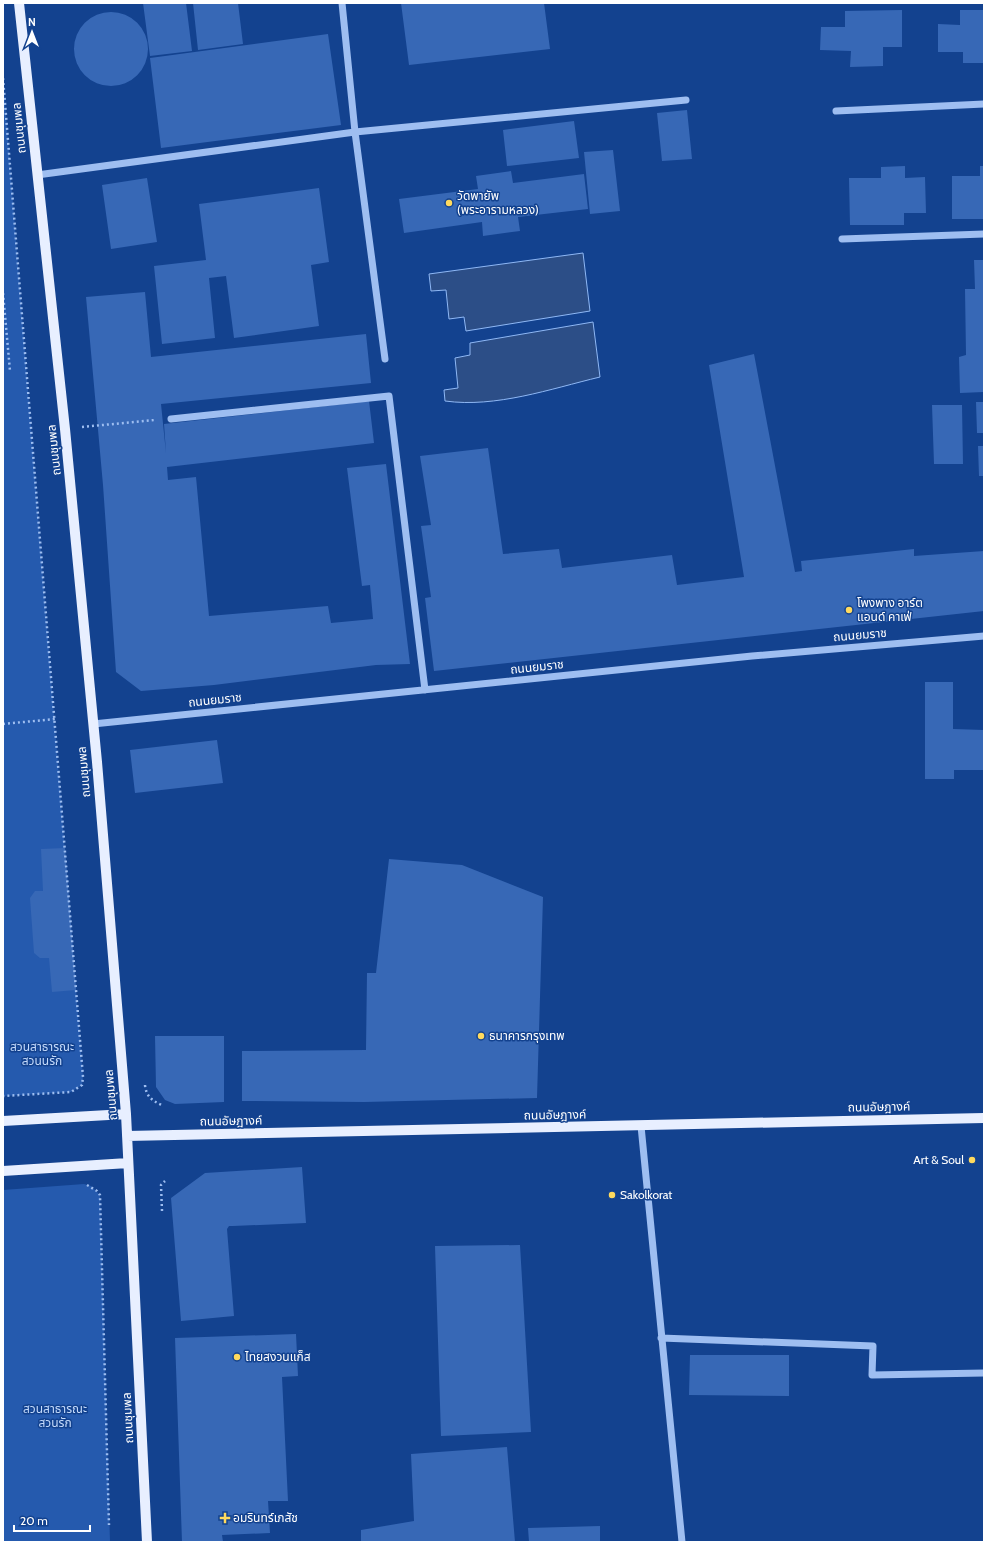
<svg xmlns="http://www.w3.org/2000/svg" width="987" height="1545" font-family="Cabin,'Noto Sans Thai',sans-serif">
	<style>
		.green { fill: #255aae }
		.water { fill: #2c4e87; stroke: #8fb8f5 }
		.building { fill: #3768b6 }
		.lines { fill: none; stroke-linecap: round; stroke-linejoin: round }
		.path { stroke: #9ebef1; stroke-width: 2.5; stroke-dasharray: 2 3; stroke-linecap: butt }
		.minor { stroke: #9ebef1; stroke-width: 7 }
		.major { stroke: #e8efff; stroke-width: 10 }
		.poi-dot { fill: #ffda5e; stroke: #13428f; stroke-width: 1.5 }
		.labels { text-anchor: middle; stroke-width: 3; stroke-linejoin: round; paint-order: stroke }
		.street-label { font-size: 12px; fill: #fff; stroke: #13428f }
		.poi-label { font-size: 12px; fill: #fff; stroke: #13428f; text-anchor: start }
		.park-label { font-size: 12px; fill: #c5dbfc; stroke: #13428f }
	</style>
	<rect width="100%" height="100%" fill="#13428f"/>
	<path class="green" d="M3,78L83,1077L82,1085L71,1092L3,1096Z
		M84,1184L91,1186L100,1195L110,1542H3V1190Z"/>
	<path class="water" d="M583,253L590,311L466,331L464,317L449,319L446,290L431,291L429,274Z
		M593,322L600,377C550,389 496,408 445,401L444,390L458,388L455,358L470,355V343Z"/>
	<path class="building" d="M143,3H186L192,51L150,56Z
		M193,3H238L243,44L198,50Z
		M401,3H544L550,49L409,65Z
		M902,10V47H883V66L850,67L851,51L820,50L821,27H845V11Z
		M960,10H984V63H963V52H938V24L960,25Z
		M74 49a37 37 0 1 1 74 0a37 37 0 1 1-74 0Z
		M328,34L341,125L161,148L150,58Z
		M687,110L692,159L662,161L657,113Z
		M574,121L579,158L507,166L503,130Z
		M613,150L620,211L590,214L584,152Z
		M905,166V178L925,177L926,213H904V225H850L849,178H881V167Z
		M980,166H984V219H952V176H980Z
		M511,171L513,183L584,174L588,209L518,217L520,231L483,236L482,222L404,233L399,199L478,189L476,176Z
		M147,178L157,242L111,249L102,185Z
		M319,188L329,262L311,265L319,326L234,338L226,276L209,278L215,338L162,344L154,266L206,260L199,204Z
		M974,260H984V392L960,393L959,357L966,355L965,289H975Z
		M145,292L151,357L366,334L371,383L161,404L166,453L164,424L369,401L374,443L167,467L168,480L196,477L209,616L328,606L331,623L373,619L370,585L362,586L347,468L386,464L410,664L376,665L214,685L141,691L116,672L103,485L86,297Z
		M754,354L795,572L802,571L801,561L914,549V556L984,551V611L434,671L425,598L431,597L421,526L431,525L420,456L488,448L503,554L559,549L562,568L672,555L677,585L744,577L709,365Z
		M976,402H984V433H977Z
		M932,405H962L963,464H934Z
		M978,446H984V476H979Z
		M925,682H953V729L984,730V770H954V779H925Z
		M217,740L223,783L135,793L130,750Z
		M65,848L76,990L52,992L49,958H40L34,953L30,898L35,891H43L41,849Z
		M389,859L462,865L543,897L537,1098L364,1102L242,1101V1051L366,1050L367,973H376Z
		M155,1036H224V1102L175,1104L165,1100L156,1087Z
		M302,1167L306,1223L233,1226H229L227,1229L234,1316L181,1321L171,1198L205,1173Z
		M520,1245L531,1432L441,1436L435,1246Z
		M296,1334L298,1376L282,1377L288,1501H268L270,1533L222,1535L223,1542H182L175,1338Z
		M690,1355H789V1396L689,1395Z
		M507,1447L515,1542H361V1530L414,1521L411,1454Z
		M600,1526V1542H529L528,1528Z"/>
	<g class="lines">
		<path class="path" d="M3,78L83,1077L82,1085L71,1092L3,1096
			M3,293L10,371
			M82,427L155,420
			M3,724L55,719
			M145,1085C146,1096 152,1101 162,1105
			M87,1185L97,1191L100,1195L109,1525
			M162,1211L161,1185L165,1181"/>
		<path class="minor" d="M836,111L984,104
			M37,175L355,132L342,3
			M842,239L984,234
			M385,359L355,132L686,100
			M171,419L389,396L425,690
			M93,724L752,656L984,636
			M641,1126L682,1542
			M661,1338L873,1346L872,1375L984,1373"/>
		<path class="major" d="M19,3L65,429L97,762L126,1114L147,1542
			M3,1121L126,1114
			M127,1136L984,1118
			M3,1171L128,1163"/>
	</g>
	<g class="poi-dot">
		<circle cx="449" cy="203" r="4"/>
		<circle cx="849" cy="610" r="4"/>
		<circle cx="481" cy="1036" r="4"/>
		<circle cx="972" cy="1160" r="4"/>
		<circle cx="612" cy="1195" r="4"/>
		<circle cx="237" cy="1357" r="4"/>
		<path d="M223 1512h4v4h4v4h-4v4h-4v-4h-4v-4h4z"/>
	</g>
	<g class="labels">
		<g class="street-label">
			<text transform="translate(19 128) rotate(-96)" y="4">ถนนชุมพล</text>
			<text transform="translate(54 450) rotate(-96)" y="4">ถนนชุมพล</text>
			<text transform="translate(860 635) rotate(-5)" y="4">ถนนยมราช</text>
			<text transform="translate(537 667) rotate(-6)" y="4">ถนนยมราช</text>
			<text transform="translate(215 700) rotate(-6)" y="4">ถนนยมราช</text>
			<text transform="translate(84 772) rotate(-95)" y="4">ถนนชุมพล</text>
			<text transform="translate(111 1095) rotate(-95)" y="4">ถนนชุมพล</text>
			<text transform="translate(879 1107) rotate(-1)" y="4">ถนนอัษฎางค์</text>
			<text transform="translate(555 1115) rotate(-1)" y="4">ถนนอัษฎางค์</text>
			<text transform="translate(231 1121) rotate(-1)" y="4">ถนนอัษฎางค์</text>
			<text transform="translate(128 1418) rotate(-93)" y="4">ถนนชุมพล</text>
		</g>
		<g class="poi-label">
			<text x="457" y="200">วัดพายัพ<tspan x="457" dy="14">(พระอารามหลวง)</tspan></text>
			<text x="857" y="607">โพงพาง อาร์ต<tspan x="857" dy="14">แอนด์ คาเฟ่</tspan></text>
			<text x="489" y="1040">ธนาคารกรุงเทพ</text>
			<text x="964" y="1164" text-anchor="end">Art &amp; Soul</text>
			<text x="620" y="1199">Sakolkorat</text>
			<text x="245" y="1361">ไทยสงวนแก็ส</text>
			<text x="233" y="1522">อมรินทร์เภสัช</text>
		</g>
		<g class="park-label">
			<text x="42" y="1051">สวนสาธารณะ<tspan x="42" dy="14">สวนนรัก</tspan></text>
			<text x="55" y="1413">สวนสาธารณะ<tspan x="55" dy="14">สวนรัก</tspan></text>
		</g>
	</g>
	<rect width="987" height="1545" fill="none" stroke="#ffffff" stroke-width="8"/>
	<g transform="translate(32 32)" stroke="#13428f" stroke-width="3" paint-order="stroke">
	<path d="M0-3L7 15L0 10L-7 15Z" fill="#ffffff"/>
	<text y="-6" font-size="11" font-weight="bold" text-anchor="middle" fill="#ffffff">N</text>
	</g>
	<path d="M14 1525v6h76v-6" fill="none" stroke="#ffffff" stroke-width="2"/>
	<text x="20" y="1525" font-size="12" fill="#ffffff" stroke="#13428f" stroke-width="3" paint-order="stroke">20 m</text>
</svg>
